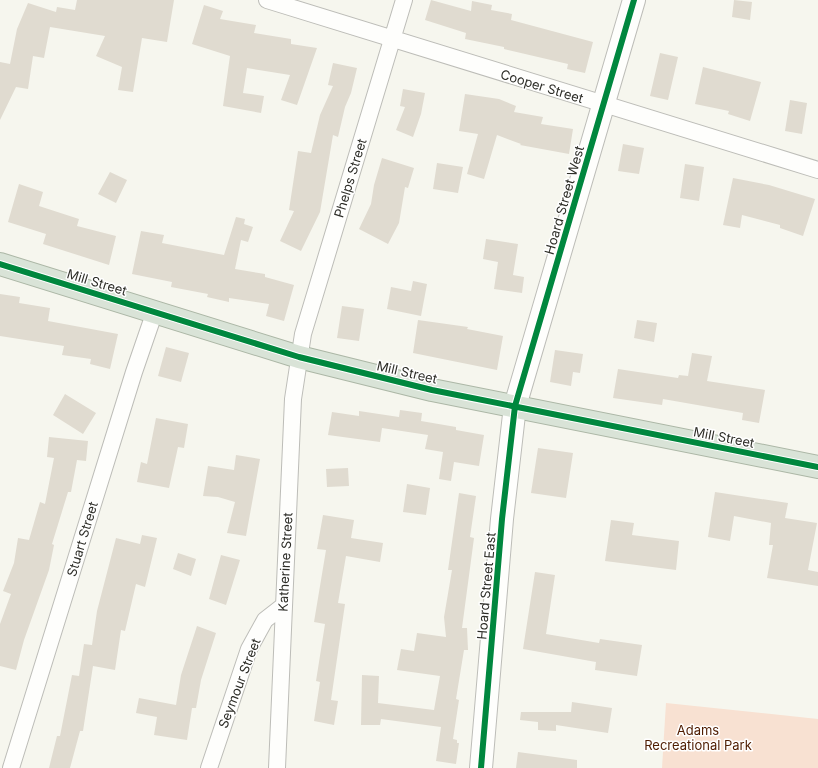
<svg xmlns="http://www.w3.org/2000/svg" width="818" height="768" font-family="Inter,sans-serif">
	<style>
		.green { fill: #f8e1d2 }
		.building { fill: #e0dbd0 }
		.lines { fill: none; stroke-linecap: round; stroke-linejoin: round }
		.street-casing { stroke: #bdbdb8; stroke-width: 18 }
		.secondary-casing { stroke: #bdbdb8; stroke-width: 24 }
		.highway-casing { stroke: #acb7a6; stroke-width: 24 }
		.street { stroke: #fefefc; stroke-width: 16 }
		.secondary { stroke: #fefefc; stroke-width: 22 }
		.highway { stroke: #d9e3d7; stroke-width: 22 }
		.cycleway-casing { stroke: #fff; stroke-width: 8 }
		.cycleway { stroke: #00873e; stroke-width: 6 }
		.labels { text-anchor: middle; stroke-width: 3; stroke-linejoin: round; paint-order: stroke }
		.street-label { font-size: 13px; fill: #2e2e28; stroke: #fff }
		.park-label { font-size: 13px; fill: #4f1c00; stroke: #fff }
	</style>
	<rect width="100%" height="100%" fill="#f6f6ee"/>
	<path class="green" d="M666,703L818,719V768H662Z"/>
	<path class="building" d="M77,0H174L167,42L142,38L133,92L118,90L122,67L96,56L105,36L50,27L44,58L33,56L28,89L16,87L0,120V62L10,64L17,29L28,3L56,12L57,7L75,10Z
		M431,0L471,11L472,1L492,5L491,10L512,14L511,20L593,42L585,73L567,69L568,64L504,49V47L465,39L466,33L425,20Z
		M734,0L752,2L750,20L732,17Z
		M204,5L223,11L220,19L256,25L254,33L291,39V44L317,48L297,105L281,100L290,75L247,68L243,93L264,96L261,113L223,106L230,56L192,44Z
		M660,53L678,57L668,100L650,96Z
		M333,63L357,68L351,93L345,107L338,137L333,135L320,212L301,251L280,241L294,211L289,210L298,151L311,153L320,115L333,86L328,85Z
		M703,67L761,82L750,121L728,114L729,111L695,104Z
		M403,89L425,93L421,114L413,137L396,130L405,107L400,106Z
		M465,94L499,99L516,106L514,112L543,117L541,124L573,129L569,154L520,145L521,144L497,135L484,179L467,174L478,134L459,131Z
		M790,100L807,103L802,134L785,131Z
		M623,144L644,148L639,174L618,171Z
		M382,158L414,168L408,188L405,187L399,223L388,244L359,229L371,204L374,185Z
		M437,163L463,167L458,193L433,189Z
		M685,164L704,167L699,201L680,198Z
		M110,172L127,180L116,203L98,194Z
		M733,178L769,185L815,199L803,236L780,228V225L742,215L740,228L723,225Z
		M19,184L43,192L39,206L79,219L77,226L116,236L109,265L43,244L46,234L8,222Z
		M236,217L245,219L244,224L253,227L248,242L241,240L235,269L265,274V277L294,285L284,321L266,316L269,304L229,298V302L207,297L208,294L171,287L172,282L132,274L141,231L164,235L162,243L224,255Z
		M486,239L518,244L513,275L524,277L522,293L494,289L498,262L483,259Z
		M413,281L427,284L421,316L387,309L391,287L411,291Z
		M0,294L20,297L19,303L50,308L48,321L118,334L110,369L90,364L91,359L62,355L64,346L0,336Z
		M342,306L364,309L359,341L337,338Z
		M418,320L468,327L467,329L503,336L497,370L413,353Z
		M637,320L657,323L654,342L634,338Z
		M166,347L189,353L181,382L158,376Z
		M555,350L583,354L580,373L573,372L571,386L550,382Z
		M692,353L712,356L707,381L765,390L759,423L742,420L743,413L663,399L662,405L613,398L618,369L678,378L679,375L688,376Z
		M65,394L96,413L83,434L53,415Z
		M400,410L422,413L421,421L456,427V430L484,435L479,466L454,462L451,481L439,479L443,452L425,449L428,435L382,428L380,442L328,435L332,412L359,416V411L399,417Z
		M156,418L188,424L184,448L178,447L169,488L137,482L141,462L147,464Z
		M49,437L88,441L86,461L77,460L71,492H68L52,544L54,545L49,570L24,640L16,670L0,666V624L11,594L3,591L14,563L18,538L29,540L40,502L45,504L54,458L47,457Z
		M538,448L573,453L566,498L531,493Z
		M236,455L260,459L246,536L227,533L235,502L218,497L203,496L208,466L234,470Z
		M348,468L349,486L327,487L326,469Z
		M407,484L430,488L426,515L403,512Z
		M715,492L788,503L785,518L817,523L808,570L818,572V586L767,578L773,545H769L771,523L734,516L730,541L708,537Z
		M459,493L476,496L470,537L474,538L462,628H467L468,650H464L456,699L459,700L453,739L457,740V743H459L456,764L436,761L441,727L381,719L380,725H361L362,675L379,676L378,703L434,710L440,676L397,670L401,649L414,651L417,633L446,637L444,617L452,570H448Z
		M323,515L354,520L351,538L383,543L380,562L346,556L338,603L345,604L331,700L338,701L334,725L314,721L320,682L316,681L325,624L314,622L326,550L317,549Z
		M611,520L634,523L632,535L679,541L676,570L605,561Z
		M142,535L157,538L145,587L136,584L125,631L121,630L115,670L93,666L83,731H80L70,768H49L57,736H60L72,675L79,676L84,644L92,645L97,611L116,538L140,544Z
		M178,553L196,559L191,576L173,569Z
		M221,555L240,560L226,605L209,599Z
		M535,572L555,575L546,634L599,643L600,639L642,645L637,676L595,670L596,662L523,649Z
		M197,626L216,633L201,680L196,708H192L187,740L154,735L157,717L136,713L139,698L176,705L181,675Z
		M572,702L612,708L608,733L556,725V731L538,730V722L520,720L521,712H571Z
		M518,752L577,760V768H516Z"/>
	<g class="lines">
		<g class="street-casing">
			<path id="street" d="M267,0L818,170
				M11,768L134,372L155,311
				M209,768L249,649L265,620L283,606
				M277,768L293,399L303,334L404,0"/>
		</g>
		<g class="secondary-casing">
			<path id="secondary" d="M481,768L502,519L515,406L634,0"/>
		</g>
		<g class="highway-casing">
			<path id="highway" d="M0,264L299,357L432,390L818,467"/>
		</g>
		<use href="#street" class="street"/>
		<use href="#secondary" class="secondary"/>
		<use href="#highway" class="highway"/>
		<g class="cycleway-casing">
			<path id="cycleway" d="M0,264L299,357L432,390L818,467
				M481,768L502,519L515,406L634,0"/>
		</g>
		<use href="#cycleway" class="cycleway"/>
	</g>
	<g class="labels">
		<g class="street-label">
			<text transform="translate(542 86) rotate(17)" y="5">Cooper Street</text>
			<text transform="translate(350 178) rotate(-73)" y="5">Phelps Street</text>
			<text transform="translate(564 200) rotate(-74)" y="5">Hoard Street West</text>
			<text transform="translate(97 282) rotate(17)" y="5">Mill Street</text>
			<text transform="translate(407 372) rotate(13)" y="5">Mill Street</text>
			<text transform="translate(724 437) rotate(11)" y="5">Mill Street</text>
			<text transform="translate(82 539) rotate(-73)" y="5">Stuart Street</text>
			<text transform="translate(285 562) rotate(-87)" y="5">Katherine Street</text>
			<text transform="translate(486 586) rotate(-85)" y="5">Hoard Street East</text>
			<text transform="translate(239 683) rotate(-69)" y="5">Seymour Street</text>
		</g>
		<g class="park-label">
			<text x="698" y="735">Adams<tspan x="698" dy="15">Recreational Park</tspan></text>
		</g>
	</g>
</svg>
